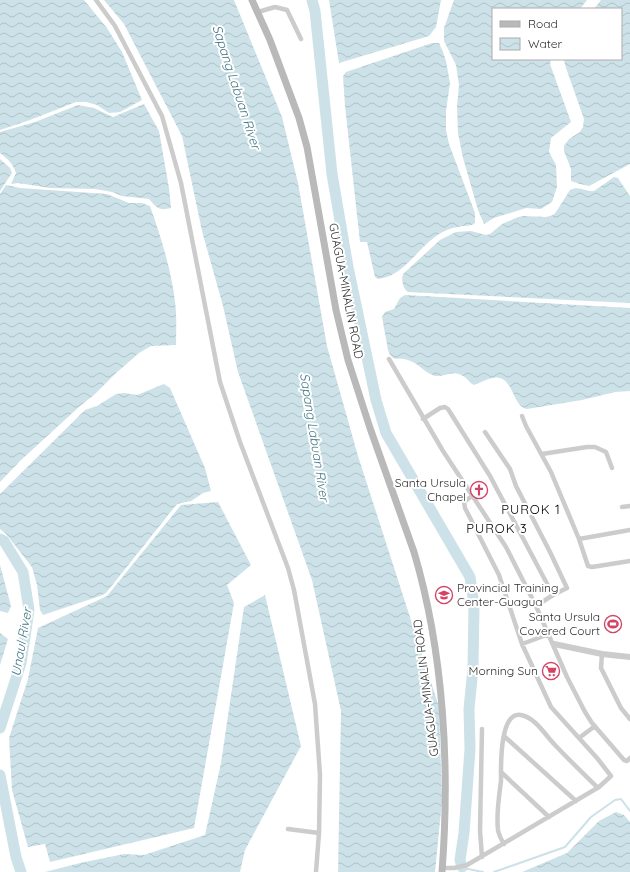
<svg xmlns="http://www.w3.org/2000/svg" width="630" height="872" font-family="Quicksand,sans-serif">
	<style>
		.water { fill: url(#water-waves) }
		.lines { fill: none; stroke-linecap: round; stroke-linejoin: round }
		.stream { stroke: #cce2e8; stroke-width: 2 }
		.river { stroke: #cce2e8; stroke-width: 11 }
		.minor { stroke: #ccc; stroke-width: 4.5 }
		.tertiary { stroke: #ccc; stroke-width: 6 }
		.secondary { stroke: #b9b9b9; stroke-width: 7 }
		.labels { text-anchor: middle; stroke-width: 4; stroke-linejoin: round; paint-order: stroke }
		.street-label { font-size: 12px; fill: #2f2f2f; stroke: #fff }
		.poi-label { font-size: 12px; fill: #2f2f2f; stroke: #fff; text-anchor: end }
		.water-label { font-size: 13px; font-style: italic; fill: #457888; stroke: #fff }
		.neighbourhood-label { font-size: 13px; letter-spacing: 1px; fill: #000; stroke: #fff }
	</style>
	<defs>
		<pattern id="water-waves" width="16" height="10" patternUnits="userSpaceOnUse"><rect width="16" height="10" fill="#cce2e8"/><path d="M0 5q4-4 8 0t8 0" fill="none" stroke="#b0c2c7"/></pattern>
	</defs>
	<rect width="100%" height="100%" fill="#fff"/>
	<path class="water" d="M0,0H84L107,28L122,52L142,100L120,112L109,113L97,105L86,102H76L30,120L0,130Z
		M104,0H234L282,117L298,183L327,346L358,456L439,707L442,801L435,872H338L341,711L312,580L238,372L223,306L202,231L182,136L124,24Z
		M329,0H441L436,27L429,36L339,63Z
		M454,0H587L580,9H493V59H551L550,64L571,122L551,138L549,152L556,165L557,187L552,202L541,209L526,208L494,218L484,224L478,210L463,158L458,133L457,106L459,85L456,65L444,41V28Z
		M601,0H630V164L589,186L580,184L571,181V169L564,151V146L569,139L580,132L583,127L584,119L565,65L564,59H621V9H594Z
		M432,43H439L443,52L446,61L450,83L446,111V130L449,144L475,213V223C471,227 464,225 458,227C450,228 441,232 435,237C415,251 404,276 378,279L375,277L367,242H360L345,106L343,76L346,72Z
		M144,104L159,131L169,188L171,208C159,211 157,208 149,199L122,196L112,192L95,189L50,188L18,183L11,184L16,173C13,164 8,159 0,153V132L35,122L78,105L94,108L113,117Z
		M0,159L10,168L12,173L0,191Z
		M614,177L618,178L630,196V303L408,292C403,289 401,279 403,274L440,240L456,232L471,231L486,235L490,234L502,224L518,217L524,216L546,217L553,215L556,212L570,190C579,185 586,192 594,191Z
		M6,185L20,188L107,194L129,203H142L150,206C160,234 172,272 175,302C177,316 176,330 176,345L151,346L139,353L115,374L94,395L80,406L20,461L0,482V194Z
		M405,295L630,308V391L615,392L582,400L527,409C511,406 514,373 492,378C486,379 480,383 474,385C469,383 467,377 461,375C452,370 444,377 435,376C425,373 418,363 408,360C398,356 393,364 388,350L382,317L385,312L394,309L400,298Z
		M164,384L170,388L205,468L211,491L203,493L191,501L177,504L106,593L100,596L43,615L40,610L37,585L32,567L6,534L0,529V494L85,410L97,406L116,394L124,393L137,395Z
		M218,502L251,565L227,585L234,603L194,828L50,862L45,844L28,847L12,790L9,738L28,679L38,628L107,596L181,505Z
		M0,565L11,606L8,613L0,611Z
		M265,595L301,746L245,850L240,872H45L80,863L124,854L144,855L205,835L221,763L244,607Z
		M0,633L8,639L0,665Z
		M616,812L624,815L630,822V872H522L567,853L599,821Z"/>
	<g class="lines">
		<path class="stream" d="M463,868L483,872
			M494,872L565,847L591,817L615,800L621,799L630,811"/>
		<path class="river" d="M312,0L315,11L332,174L348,267L376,400L386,433L470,577L474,605L473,668L469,709L470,749L464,833L460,860L462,867
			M0,539L4,541L23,572L29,610L21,663L0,728
			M0,775L16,857L21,872"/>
		<path class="minor" d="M96,0L115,26L162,116L181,183L220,382L240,442L288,568L294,590L315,704L320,775L319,833L316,872
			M258,12L275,7L287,10L301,39
			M389,359L443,451L506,547L536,606
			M522,416L526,426L551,472L579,539L588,566L592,567L630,561
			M423,419L440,408L445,407L448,409L490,476L553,595
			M485,432L510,469L516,486L550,552L567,588L553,595L536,606L567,677L585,712L592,723L624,760L627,761L630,758
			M542,454L587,447H595L606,452L612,468
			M622,507L630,506
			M579,539L630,530
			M522,644L549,634
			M602,654L601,668L621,708L630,719
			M504,736L576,801
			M579,738L595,726
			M501,772L549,817
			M288,829L319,833
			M504,844C501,839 499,836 498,830C496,814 499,797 501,781C501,768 499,711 521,715C536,718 545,735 555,745C569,760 584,774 598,788
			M482,857L480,831L482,729
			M443,868H454L467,865L599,787L611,776L597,758L551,707L522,644L499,575L465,508L464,502L472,496"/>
		<path class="tertiary" d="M554,644L602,654L630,657"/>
		<path class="secondary" d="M252,0L270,40L299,118L307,147L336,310L348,360L370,428L414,552C444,653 450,767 442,872"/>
	</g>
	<defs>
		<g id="church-ring" transform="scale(0.9)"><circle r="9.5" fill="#fff" stroke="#d34364" stroke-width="1.5"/><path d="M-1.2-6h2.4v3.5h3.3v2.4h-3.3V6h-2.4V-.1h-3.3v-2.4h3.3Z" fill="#d34364"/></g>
		<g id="school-ring" transform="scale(0.9)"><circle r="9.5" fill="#fff" stroke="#d34364" stroke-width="1.5"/><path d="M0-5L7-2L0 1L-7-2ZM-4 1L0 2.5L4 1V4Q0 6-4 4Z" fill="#d34364"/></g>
		<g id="stadium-ring" transform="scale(0.9)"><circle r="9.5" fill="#fff" stroke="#d34364" stroke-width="1.5"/><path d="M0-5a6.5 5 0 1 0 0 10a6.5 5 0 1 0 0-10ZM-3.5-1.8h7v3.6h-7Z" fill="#d34364"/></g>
		<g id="supermarket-ring" transform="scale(0.9)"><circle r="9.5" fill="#fff" stroke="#d34364" stroke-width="1.5"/><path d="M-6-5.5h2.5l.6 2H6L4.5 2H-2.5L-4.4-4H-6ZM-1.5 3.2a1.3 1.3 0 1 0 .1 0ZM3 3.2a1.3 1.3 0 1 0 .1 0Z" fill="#d34364"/></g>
	</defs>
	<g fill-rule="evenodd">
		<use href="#church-ring" x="479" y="490"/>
		<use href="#school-ring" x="444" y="595"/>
		<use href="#stadium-ring" x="613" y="624"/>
		<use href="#supermarket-ring" x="551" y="671"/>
	</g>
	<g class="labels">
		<g class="street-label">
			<text transform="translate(346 291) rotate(79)" y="4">GUAGUA-MINALIN ROAD</text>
			<text transform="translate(426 688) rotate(-97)" y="4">GUAGUA-MINALIN ROAD</text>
		</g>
		<g class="poi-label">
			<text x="466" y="487">Santa Ursula<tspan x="466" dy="14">Chapel</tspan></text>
			<text x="457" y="592" text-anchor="start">Provincial Training<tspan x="457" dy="14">Center-Guagua</tspan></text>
			<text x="600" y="621">Santa Ursula<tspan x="600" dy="14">Covered Court</tspan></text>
			<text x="538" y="675">Morning Sun</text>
		</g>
		<g class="water-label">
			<text transform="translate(237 87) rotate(72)" y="5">Sapang Labuan River</text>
			<text transform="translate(315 437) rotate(81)" y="5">Sapang Labuan River</text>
			<text transform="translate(21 642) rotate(-80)" y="5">Unaul River</text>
		</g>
		<g class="neighbourhood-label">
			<text x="531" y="514">PUROK 1</text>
			<text x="497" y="533">PUROK 3</text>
		</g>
	</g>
	<rect x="492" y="8" width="130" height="52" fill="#ffffff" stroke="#acacac"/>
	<rect x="500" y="21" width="20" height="6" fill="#b9b9b9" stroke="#acacac"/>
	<text x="528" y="28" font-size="12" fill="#2f2f2f">Road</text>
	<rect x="500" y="38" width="20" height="12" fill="url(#water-waves)" stroke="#acacac"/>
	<text x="528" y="48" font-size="12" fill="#2f2f2f">Water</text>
</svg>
